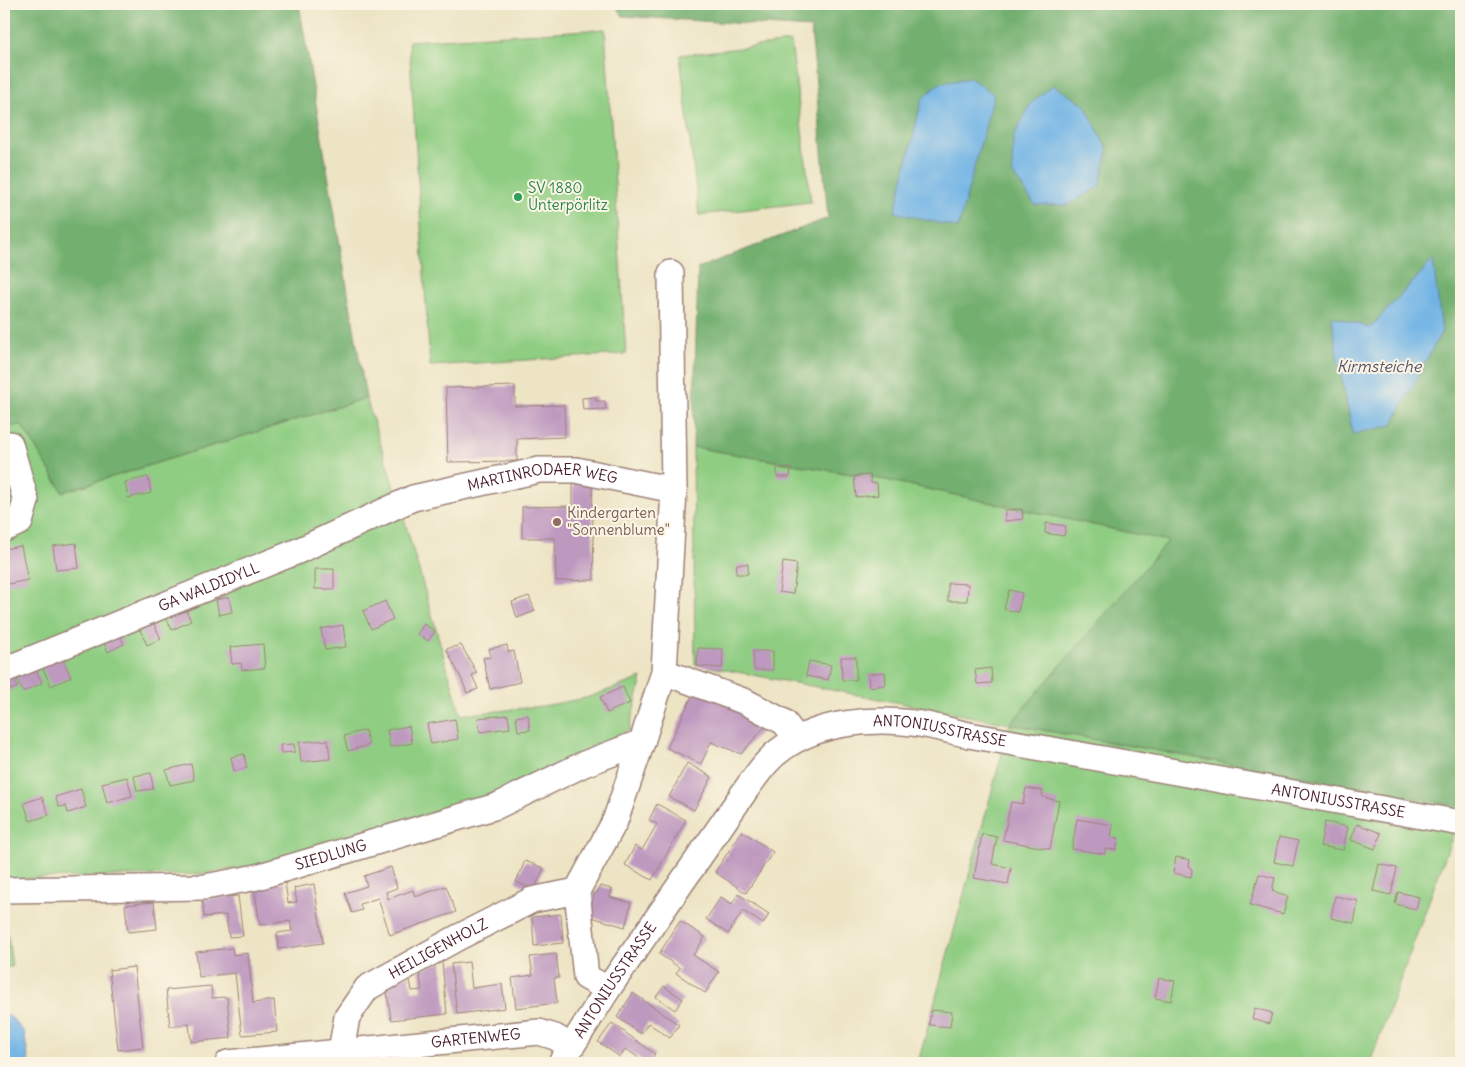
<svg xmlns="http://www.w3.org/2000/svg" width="1465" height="1067" font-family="Delius,sans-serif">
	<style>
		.green { fill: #8fcd82; stroke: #6c7656 }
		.forest { fill: #73b070; stroke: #5e684e; fill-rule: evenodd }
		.water { fill: #70b3e5; stroke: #5d6988 }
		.building { fill: #be99bf }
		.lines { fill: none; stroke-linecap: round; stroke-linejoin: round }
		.minor-casing { stroke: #9c8278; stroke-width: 28 }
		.minor { stroke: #fff; stroke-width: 25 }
		.leisure-dot { fill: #2e9e5b; stroke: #fcf5e5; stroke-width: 2 }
		.education-dot { fill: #8d6e63; stroke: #fcf5e5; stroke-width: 2 }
		.labels { text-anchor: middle; stroke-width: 4; stroke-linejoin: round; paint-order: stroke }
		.leisure-label { font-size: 15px; fill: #27864d; stroke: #fcf5e5; text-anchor: start }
		.street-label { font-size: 15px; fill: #4a1f2b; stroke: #fcf5e5 }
		.education-label { font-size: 15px; fill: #785e54; stroke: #fcf5e5; text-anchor: start }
		.water-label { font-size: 16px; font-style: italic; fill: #57536c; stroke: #fcf5e5 }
	</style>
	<rect width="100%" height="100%" fill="#fcf5e5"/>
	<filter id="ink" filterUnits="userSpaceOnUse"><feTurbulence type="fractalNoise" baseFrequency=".02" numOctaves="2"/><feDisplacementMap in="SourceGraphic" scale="10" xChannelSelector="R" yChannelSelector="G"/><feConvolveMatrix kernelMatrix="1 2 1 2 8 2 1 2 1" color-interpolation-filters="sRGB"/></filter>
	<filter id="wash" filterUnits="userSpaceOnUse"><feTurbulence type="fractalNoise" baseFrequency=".0096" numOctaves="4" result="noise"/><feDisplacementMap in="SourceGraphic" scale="20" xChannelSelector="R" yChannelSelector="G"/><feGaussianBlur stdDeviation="1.12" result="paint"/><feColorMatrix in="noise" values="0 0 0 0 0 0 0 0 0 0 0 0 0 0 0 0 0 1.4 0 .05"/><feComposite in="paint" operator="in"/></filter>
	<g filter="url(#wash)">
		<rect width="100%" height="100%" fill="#ede4c4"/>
		<path class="green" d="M605,29L626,354L430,366L409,41Z
			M791,42L811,202L699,215L680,55Z
			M366,398L404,519L461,715L543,706L586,698L642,678L629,730L487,796L250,867L198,874L4,879V429L21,424L63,492Z
			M693,447L886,480L1169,541L1010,724L1461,806V813L1370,1063H918L1010,724L695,664Z
			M4,907L12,967L4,968Z"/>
		<path class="forest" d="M4,4H299L366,398L63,492L21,424L4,429Z
			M614,4H1461V470L1456,487L1461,490V806L1010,724L1168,541L886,480L693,447L698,268L828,218L811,28L623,16ZM1433,260L1353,434L1337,354L1332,316L1370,328Z"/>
		<path class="water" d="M970,78L994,94L958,228L895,212L922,99L938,84Z
			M1053,85L1085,105L1108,151L1099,187L1068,205H1035L1012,173L1013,138L1031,103Z
			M1433,260L1442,331L1392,425L1353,434L1337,355L1332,316L1370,328Z
			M4,1015H9L24,1032L29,1063H4Z"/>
		<g id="blocks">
			<path class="building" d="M515,386V406L564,405L565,437L517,439V461L448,462L446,388Z
				M596,397V401H605L606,409L583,410L582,398Z
				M777,468H791L790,477H777Z
				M870,475L871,483H877L878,495L856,497L854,476Z
				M148,477L151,493L128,498L125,482Z
				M573,482H592L594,580L556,581L555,538H522V507L573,506Z
				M1022,509L1023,519L1005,521V510Z
				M1046,523L1066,526L1064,536L1045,533Z
				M76,543L79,568L56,570L53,546Z
				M21,546L28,580L4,585V549Z
				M783,562L797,564L793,594L779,592Z
				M737,564H748V574H736Z
				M315,569H334V589H315Z
				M948,583L968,584L967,601H948Z
				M1009,590L1022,593L1018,612L1004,609Z
				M529,596L535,611L517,618L512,602Z
				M229,597L232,612L219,615L216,600Z
				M385,601L393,619L371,629L363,611Z
				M186,610L191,621L172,630L167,619Z
				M150,615L161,639L147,645L136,621Z
				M424,624L435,631L428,641L417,634Z
				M343,625L346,647L325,650L321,629Z
				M117,629L124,644L108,652L101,636Z
				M263,644L265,668L242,670L241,663L232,664L230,647Z
				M461,645L477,673L472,675L478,689L467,693L462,680L446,649Z
				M507,645L508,652L514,651L520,682L490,689L483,658L491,657L489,649Z
				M698,648L723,649L722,668L697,666Z
				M753,651H773V670H754Z
				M60,653L71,677L51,686L40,662Z
				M841,657H856V680H842Z
				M809,661L831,665L828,680L806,676Z
				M34,666L42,683L23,692L15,675Z
				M991,668L992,683L977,684L975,670Z
				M885,672L886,685L869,687L868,674Z
				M12,674L18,687L8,691L4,683V678Z
				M623,687L630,703L607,713L600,697Z
				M695,690L768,723L741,754L711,742L701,764L667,748Z
				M508,715L510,728L480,732L478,718Z
				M528,715L530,730L518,731L516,717Z
				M455,719L458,739L431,744L427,724Z
				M409,726L412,743L390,747L387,730Z
				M365,730L369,745L348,751L344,736Z
				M328,740L330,759L301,762L299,742Z
				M294,744L295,752L281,753L280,745Z
				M244,754L247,768L234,771L231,757Z
				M687,763L712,777L694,810L669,797Z
				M191,764L194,780L170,785L166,770Z
				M151,773L153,789L137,791L134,776Z
				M127,777L132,796L107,803L102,783Z
				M1026,788L1043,791L1042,797L1059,801L1050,849L1003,840L1011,802L1023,804Z
				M81,789L86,807L68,813L66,806L59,807L55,797Z
				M42,797L49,815L30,821L24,803Z
				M657,804L686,820L652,880L625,865L635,846L642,850L657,824L649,820Z
				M1077,819L1113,825L1111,837L1119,838L1116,850L1105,849V854L1072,849Z
				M1325,822L1348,827L1343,850L1320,846Z
				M1357,824L1381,833L1375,849L1351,840Z
				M742,831L773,852L746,893L715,872Z
				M982,834L997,837L992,864L1011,868L1008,884L974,878Z
				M1279,837L1298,841L1293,866L1274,862Z
				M1176,857L1190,860L1189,866L1192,870L1191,877L1173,873Z
				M525,861L544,868L534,890L516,882Z
				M1379,864L1397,868L1391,895L1373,891Z
				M391,867L397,888L386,892L388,899L413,890L415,897L446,886L456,912L390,935L378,898L360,904L362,910L352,913L345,893L367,886L364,876Z
				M1259,874L1275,878L1272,891L1288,896L1283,914L1250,905Z
				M285,882L288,903L297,902L294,888L314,884L323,943L279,949L277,933L292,931L290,921L260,925L254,886Z
				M600,886L612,889L610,897L631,903L625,927L588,916L595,892L597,893Z
				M1398,892L1419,897L1416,909L1395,904Z
				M738,894L769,914L763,924L743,911L728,934L706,919L721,897L732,904Z
				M238,896L243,936L229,937L226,915L204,917L202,899Z
				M1335,896L1358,901L1354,923L1331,918Z
				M154,902L157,929L128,932L125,905Z
				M561,914L563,943L534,946L532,917Z
				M680,921L705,937L693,955L719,972L705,993L676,973L680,968L659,954Z
				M232,948L233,955L248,953L253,1003L274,1000L277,1032L242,1035L235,973L199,977L196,952Z
				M556,954L559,978H554L557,1003L516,1008L512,978L533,975L530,957Z
				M442,962L447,1014L391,1020L386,985L409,975L412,991L422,990L419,970Z
				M469,962L472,988L502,984L505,1008L457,1014L451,964Z
				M134,967L143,1047L118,1050L109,970Z
				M1159,978L1175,981L1171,1001L1155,998Z
				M211,986L212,998L227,997L231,1038L191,1042L189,1024L170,1026L166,990Z
				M664,986L683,999L675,1010L656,997Z
				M633,993L679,1025L670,1038L648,1023L641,1034L617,1017Z
				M1255,1008L1272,1013L1269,1024L1252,1019Z
				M931,1010L952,1012L950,1027L929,1025Z
				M612,1023L655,1054L648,1063H646L626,1049L620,1057L598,1042Z"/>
		</g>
	</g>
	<g filter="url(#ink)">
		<use href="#blocks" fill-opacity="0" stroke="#9c8278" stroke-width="1"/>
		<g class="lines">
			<g class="minor-casing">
				<g id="minor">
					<path d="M4,529L20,522L26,501L10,444"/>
					<path id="s1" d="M4,670L298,551L413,498L539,470H576L674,490"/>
					<path d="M664,672L746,702L784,722L797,739"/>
					<path id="s2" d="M4,890L205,887L257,877L497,806L584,764L642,742"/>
					<path d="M577,891L586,977L608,989"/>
					<path id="s3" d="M341,1051L347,1017L367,988L457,938L532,900L577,891L615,821L642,742L664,672L674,490L671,273"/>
					<path id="s4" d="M228,1063L539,1032L555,1037L570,1046"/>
					<path id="s5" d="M561,1063L608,989L747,788C758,773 768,758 783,748C819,722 870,718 913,723C931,725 951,731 969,735L1461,823"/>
				</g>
			</g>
			<use href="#minor" class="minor"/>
		</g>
	</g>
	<circle class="leisure-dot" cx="518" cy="197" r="5"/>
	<circle class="education-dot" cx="557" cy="522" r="5"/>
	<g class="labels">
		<g class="leisure-label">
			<text x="528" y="193">SV 1880<tspan x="528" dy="17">Unterpörlitz</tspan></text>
		</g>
		<g class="street-label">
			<text dy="5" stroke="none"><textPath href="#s1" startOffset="576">MARTINRODAER WEG</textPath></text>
			<text dy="5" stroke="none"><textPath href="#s1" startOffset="221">GA WALDIDYLL</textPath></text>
			<text dy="5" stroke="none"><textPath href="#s5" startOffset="549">ANTONIUSSTRASSE</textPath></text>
			<text dy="5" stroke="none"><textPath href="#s5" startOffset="954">ANTONIUSSTRASSE</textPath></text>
			<text dy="5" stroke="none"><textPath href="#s2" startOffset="331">SIEDLUNG</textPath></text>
			<text dy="5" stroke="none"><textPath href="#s3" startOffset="151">HEILIGENHOLZ</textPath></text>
			<text dy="5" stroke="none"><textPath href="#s5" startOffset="99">ANTONIUSSTRASSE</textPath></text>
			<text dy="5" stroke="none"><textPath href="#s4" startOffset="249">GARTENWEG</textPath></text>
		</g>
		<g class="education-label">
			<text x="567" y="518">Kindergarten<tspan x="567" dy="17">"Sonnenblume"</tspan></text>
		</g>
		<g class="water-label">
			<text x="1379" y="372">Kirmsteiche</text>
		</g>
	</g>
	<rect width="1465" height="1067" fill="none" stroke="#fcf5e5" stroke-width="20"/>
</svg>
